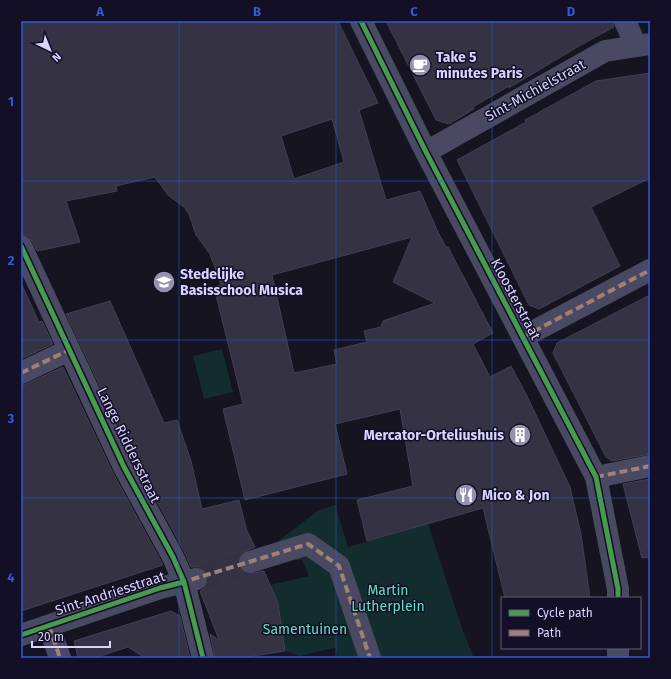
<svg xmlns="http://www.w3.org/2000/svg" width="671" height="679" font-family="'Fira Sans',sans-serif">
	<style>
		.green { fill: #132c2d }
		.building { fill: #343243; stroke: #433f54; fill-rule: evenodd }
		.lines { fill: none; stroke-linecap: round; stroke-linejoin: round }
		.street-tunnel { stroke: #333142; stroke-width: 22; stroke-dasharray: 22 11; stroke-linecap: butt }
		.street { stroke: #4a4962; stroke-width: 22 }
		.quiet { stroke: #9e8076; stroke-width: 4; stroke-dasharray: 8 4; stroke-linecap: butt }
		.cycleway-casing { stroke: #130f26; stroke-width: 8 }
		.cycleway { stroke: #469c4c; stroke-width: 5 }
		.grid { fill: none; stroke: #305bdc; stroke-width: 1; stroke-opacity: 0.55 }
		.labels { text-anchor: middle; stroke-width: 3; stroke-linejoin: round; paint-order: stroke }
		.poi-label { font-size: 14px; font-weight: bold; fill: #d9d4ff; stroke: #130f26; text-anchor: start }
		.street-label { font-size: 14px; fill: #d9d4ff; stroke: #130f26 }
		.park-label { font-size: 14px; fill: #5fe0c0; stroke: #130f26 }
		.neatline { fill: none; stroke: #305bdc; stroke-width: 1.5 }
		.grid-label { font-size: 13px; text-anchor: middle; font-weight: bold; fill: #305bdc }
	</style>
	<rect width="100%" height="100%" fill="#161421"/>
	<path class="green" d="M222,349L233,392L204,399L193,356Z
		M335,505L348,547L428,524L463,631L474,658H339L335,648L299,656L285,651L279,605L270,585L309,576L302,560H279L273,545L319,510Z"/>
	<path class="building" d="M21,21H338L378,103L359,110L386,200L420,191L437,230L446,247H448L493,333L473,344L490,377L511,366L527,396L570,487L581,534L590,598H505L483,508L367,541L357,500L413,486L400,409L335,424L347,474L245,500L223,409L243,404L214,287L221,285L210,254L196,235L189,214L185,208L168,195L155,177L116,186L117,191L66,201L80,242L37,251L32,241L28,236L21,234ZM332,119L344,162L294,179L281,136ZM412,237L393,282L435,303L383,321L381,327L364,331L367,342L334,350L337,364L294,373L272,275Z
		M386,21H613L614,27L579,46L509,88V86L473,107L474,109L449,124L436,120Z
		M650,73V178L591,207L620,266L539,309L529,305L457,160L526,122L525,120L596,81Z
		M21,283L39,322L42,321L53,344L21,359Z
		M650,295V454L612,461L606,457L553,353L557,343Z
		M110,301L164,423L177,420L191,461L202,509L239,500L247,531L255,547L241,553L238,559V565L241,571L248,574L264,571L278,603L285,651L247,657L249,658H215L210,634L219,640L200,591L205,588L208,583V576L205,570L200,567H191L184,551L135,461L66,314Z
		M63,367L113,473L163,565L21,611V385L26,384Z
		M650,479V557L642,558L623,484Z
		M171,611L180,616L190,658H145L128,647L94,658H78L74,641Z"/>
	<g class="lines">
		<path class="street-tunnel" d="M196,579L250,562"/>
		<path class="street" d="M361,21L426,152L596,477L618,589V598
			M625,21L636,46
			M426,152L605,51L650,44
			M21,246L124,467L173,557L184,582L203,658
			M523,337L650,270
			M21,373L69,350
			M596,477L650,466
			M250,562L308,544L339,566L370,658
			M49,626L60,658
			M21,635L160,588L196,579
			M618,648V658"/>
		<path class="quiet" d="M523,337L650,270
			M21,373L69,350
			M596,477L650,466
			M180,583L308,544L339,566L370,658
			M49,626L60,658"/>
		<g class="cycleway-casing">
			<path id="cycleway" d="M361,21L426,152L596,477L618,589V598
				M21,246L124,467L173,557L184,582L203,658
				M21,635L160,588L184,582"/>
		</g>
		<use href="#cycleway" class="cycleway"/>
	</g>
	<path class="grid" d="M179,21V658M336,21V658M492,21V658M21,181H650M21,340H650M21,498H650"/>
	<defs>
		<g id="cafe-disc" transform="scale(1.15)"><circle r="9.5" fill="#9591b1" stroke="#130f26"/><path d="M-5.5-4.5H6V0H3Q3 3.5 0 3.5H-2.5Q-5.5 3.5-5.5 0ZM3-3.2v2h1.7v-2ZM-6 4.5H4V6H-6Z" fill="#fff"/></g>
		<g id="school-disc" transform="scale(1.15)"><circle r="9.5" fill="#9591b1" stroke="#130f26"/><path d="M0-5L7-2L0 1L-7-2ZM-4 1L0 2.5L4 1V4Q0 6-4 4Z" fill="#fff"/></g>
		<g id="building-disc" transform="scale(1.15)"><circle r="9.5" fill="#9591b1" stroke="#130f26"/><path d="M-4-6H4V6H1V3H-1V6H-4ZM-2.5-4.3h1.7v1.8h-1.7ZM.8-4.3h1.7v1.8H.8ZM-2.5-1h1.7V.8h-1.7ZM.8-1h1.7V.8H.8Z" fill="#fff"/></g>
		<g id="restaurant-disc" transform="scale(1.15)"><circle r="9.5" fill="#9591b1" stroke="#130f26"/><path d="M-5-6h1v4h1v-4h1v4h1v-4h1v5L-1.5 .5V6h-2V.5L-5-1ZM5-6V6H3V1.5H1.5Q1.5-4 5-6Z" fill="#fff"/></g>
	</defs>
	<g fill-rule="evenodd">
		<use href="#cafe-disc" x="420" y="65"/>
		<use href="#school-disc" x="164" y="282"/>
		<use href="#building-disc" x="520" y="435"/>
		<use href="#restaurant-disc" x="466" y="495"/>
	</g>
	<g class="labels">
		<g class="poi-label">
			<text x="436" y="62">Take 5<tspan x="436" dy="16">minutes Paris</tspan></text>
			<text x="180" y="279">Stedelijke<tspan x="180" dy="16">Basisschool Musica</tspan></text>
			<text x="504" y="440" text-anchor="end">Mercator-Orteliushuis</text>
			<text x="482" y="500">Mico &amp; Jon</text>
		</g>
		<g class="street-label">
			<text transform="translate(535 90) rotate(-29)" y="5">Sint-Michielstraat</text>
			<text transform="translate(516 299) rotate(62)" y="5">Kloosterstraat</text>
			<text transform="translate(129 445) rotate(64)" y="5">Lange Riddersstraat</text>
			<text transform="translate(110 593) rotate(-18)" y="5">Sint-Andriesstraat</text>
		</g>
		<g class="park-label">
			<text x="388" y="595">Martin<tspan x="388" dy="16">Lutherplein</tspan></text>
			<text x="305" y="634">Samentuinen</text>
		</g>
	</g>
	<rect width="671" height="679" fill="none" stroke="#130f26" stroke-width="44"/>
	<rect x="501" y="597" width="140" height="52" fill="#130f26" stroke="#625e7d"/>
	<rect x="509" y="610" width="20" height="6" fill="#469c4c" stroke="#625e7d"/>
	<text x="537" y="617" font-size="12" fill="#d9d4ff">Cycle path</text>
	<rect x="509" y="630" width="20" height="6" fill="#9e8076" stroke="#625e7d"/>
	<text x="537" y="637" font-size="12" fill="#d9d4ff">Path</text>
	<g transform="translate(50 50) rotate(137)" stroke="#130f26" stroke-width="3" paint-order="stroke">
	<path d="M0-3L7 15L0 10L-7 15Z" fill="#d9d4ff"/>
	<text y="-6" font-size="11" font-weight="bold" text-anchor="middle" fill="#d9d4ff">N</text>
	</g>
	<path d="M32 641v6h78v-6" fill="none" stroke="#d9d4ff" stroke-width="2"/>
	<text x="38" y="641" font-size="12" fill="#d9d4ff" stroke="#130f26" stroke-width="3" paint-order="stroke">20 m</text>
	<rect x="22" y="22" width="627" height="635" class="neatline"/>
	<g class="grid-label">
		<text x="100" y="16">A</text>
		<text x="257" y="16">B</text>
		<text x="414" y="16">C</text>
		<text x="571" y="16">D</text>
		<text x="11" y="106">1</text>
		<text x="11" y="265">2</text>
		<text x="11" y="423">3</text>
		<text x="11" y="582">4</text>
	</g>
</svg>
